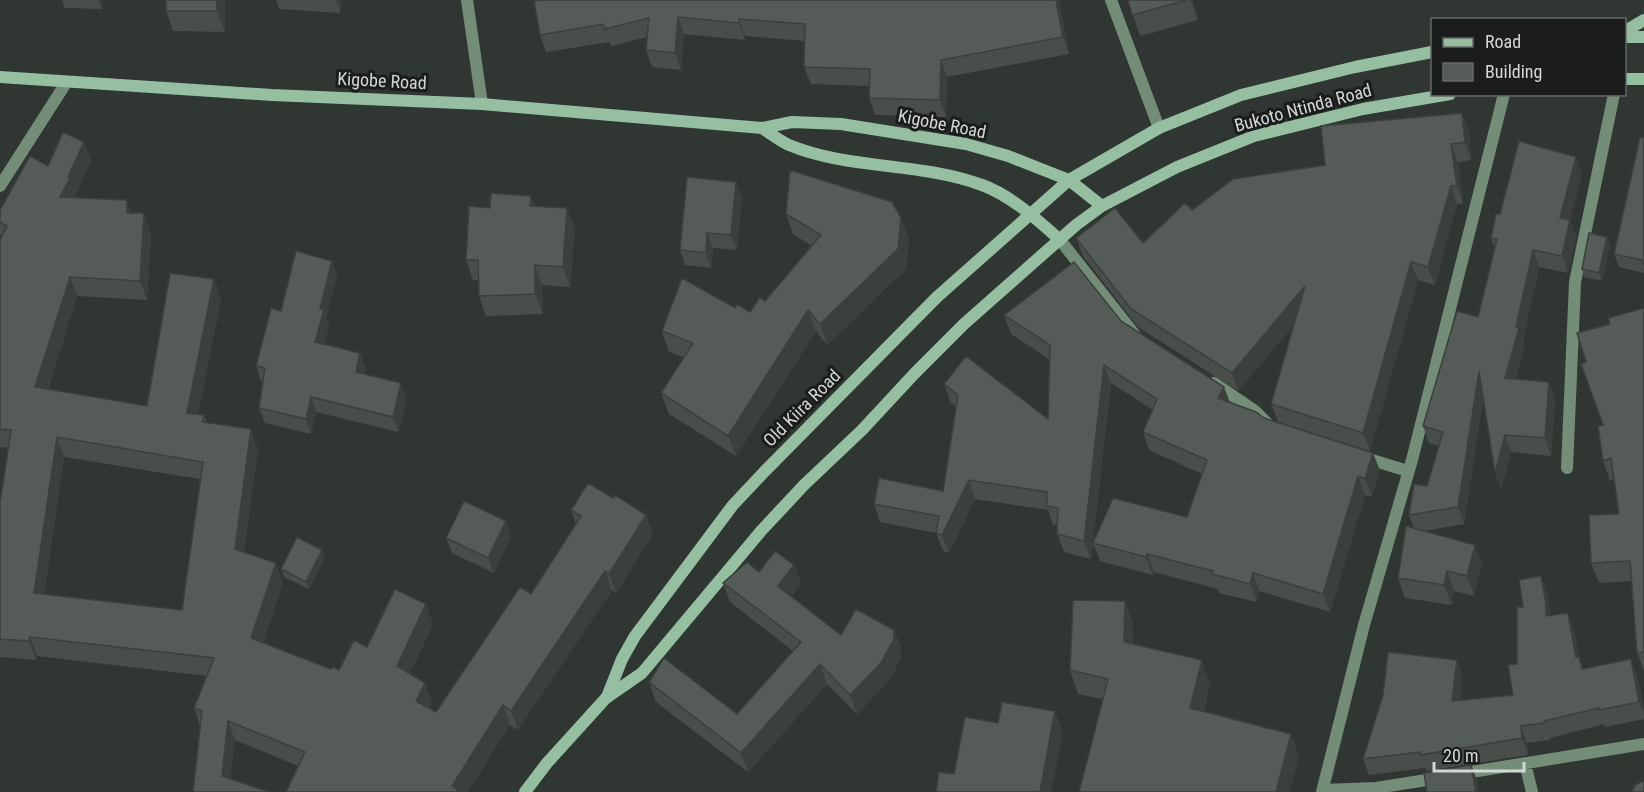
<svg xmlns="http://www.w3.org/2000/svg" width="1644" height="792" font-family="'Roboto Condensed',sans-serif">
	<style>
		.lines { fill: none; stroke-linecap: round; stroke-linejoin: round }
		.street { stroke: #738d79; stroke-width: 12 }
		.secondary { stroke: #95bfa0; stroke-width: 12 }
		.wall { fill: #494e4a; fill-rule: evenodd }
		.shaded-wall { fill: #3c403c }
		.building { fill: #555b56; stroke: #3c403c; stroke-width: 1.5; fill-rule: evenodd }
		.labels { text-anchor: middle; stroke-width: 6; stroke-linejoin: round; paint-order: stroke }
		.street-label { font-size: 18px; fill: #d4d8d5; stroke: #1a1d1b }
	</style>
	<rect width="100%" height="100%" fill="#303632"/>
	<g class="lines">
		<path class="street" d="M467,0L482,104
			M1111,0L1159,128
			M0,186L66,83
			M1060,240L1135,335
			M1214,383L1255,411L1267,423
			M1362,457L1408,471
			M1567,468L1575,282L1614,94
			M1525,763L1532,792
			M1459,774L1644,744
			M1323,790L1376,788L1439,778
			M1322,792L1364,625L1412,460L1504,94"/>
		<path class="secondary" d="M1624,32L1644,20
			M1624,37H1644
			M0,77L272,95L482,104L762,128L792,122L841,124L966,144L1008,156L1069,180L1102,206
			M1624,79H1644
			M762,128C771,134 780,141 789,145C849,170 920,162 982,185C1010,195 1038,220 1060,240
			M607,697L622,659L635,636L733,505L764,472L937,297L1069,180L1159,128L1241,95L1355,67L1432,52
			M525,792L547,763L606,698L642,673L761,531L804,485L862,430L915,373L964,324L1076,225L1102,206L1177,167L1254,136L1363,109L1450,94"/>
	</g>
	<path class="wall" d="M62,0H102V9L65,8Z
		M166,0H225V32L173,31L166,11Z
		M276,0H341L340,13L279,9Z
		M540,0H1059L1069,54L947,77L946,117L875,115L869,98V86L811,84L804,67L805,41L745,36V40L684,34L681,70L652,67L646,50L647,37L611,46L609,42L546,52L540,35Z
		M1128,0H1192L1198,20L1140,36Z
		M1462,113L1469,131L1471,160L1458,162L1463,204H1457L1435,285L1418,280L1370,451L1278,422L1271,404L1294,325L1238,391L1138,327L1083,256L1076,238L1143,243L1192,210L1325,165Z
		M1644,138V273L1619,267L1614,254Z
		M84,142L91,161L76,195L77,198L132,213L151,233L147,300L77,296L48,389L147,406L221,298L198,414L204,415L206,422L258,448L244,552L283,582L263,643L331,669L339,670L367,647L433,624L410,673L425,683L432,702L429,708L436,712L531,594L576,524L571,510L613,498L646,515L653,534L616,593L612,590L518,730L510,725L298,766L235,740L193,792L200,725L194,708L207,676L37,656L36,660L0,657V503L8,448L0,447V240L2,237L0,233V210L48,166ZM64,457L200,479L182,610L44,594Z
		M1582,174L1570,221L1576,237L1568,273L1539,267L1523,340L1525,345L1516,379L1555,399L1551,456L1511,452L1501,490L1483,399L1464,524L1424,531L1482,565L1474,596L1454,591L1452,605L1405,598L1398,578L1414,528L1409,515L1427,486L1439,446L1429,443L1423,426L1478,317L1495,249L1491,238L1500,214Z
		M742,197L737,250L713,248L711,268L685,265L680,250Z
		M535,206L575,228L570,287L542,285L543,314L486,316L479,296L478,280H473L466,260L490,208Z
		M786,214L909,238L906,269L827,345L816,331L736,456L669,414L661,393L684,357L669,352L662,331L735,308L750,312L765,301L812,246L793,234Z
		M1607,237L1610,245L1602,281L1584,277L1582,269Z
		M332,261L337,276L326,318L329,325L324,344L360,353L366,368L364,374L407,398L398,432L316,412L311,434L265,423L259,408L263,381H261L256,366L281,311Z
		M1644,308V671L1637,653L1632,581L1599,583L1591,563L1619,514L1614,479L1610,481L1603,461V425L1586,362L1610,324Z
		M1004,315L1121,321L1230,403L1264,418L1373,453L1380,471L1372,497L1365,495L1330,612L1259,591L1257,602L1219,593L1218,589L1154,572L1153,575L1100,561L1093,543L1187,517L1202,474L1149,450L1143,432L1153,410L1111,383L1091,559L1064,552L1057,534V525H1053L1048,510L975,499L949,553L943,551L936,533L880,522L874,504L943,491L957,407L951,403L944,384L1048,419L1049,359L1011,334Z
		M506,521L511,536L494,573L452,553L446,538Z
		M325,557L309,589L284,577L281,569Z
		M794,565L801,584L791,596L841,635L894,630L901,649V658L888,682L857,714L827,684L748,772L656,702L649,682L737,714L793,651L730,602L723,583L759,572Z
		M1541,576L1547,592L1551,615L1574,629L1579,657L1583,668L1637,675L1644,711V719L1605,727L1604,724L1550,738V740L1527,743L1528,755L1426,771L1425,768L1369,775L1363,759L1463,677L1460,700L1513,695L1523,607Z
		M1125,601L1133,625V644L1210,684L1204,711L1291,734L1299,758L1103,699L1078,694L1070,670Z"/>
	<path class="shaded-wall" d="M98,0H102V9Z
		M217,0H225V32L217,11Z
		M336,0H341L340,13Z
		M1056,0H1059L1069,54L1063,37Z
		M1190,0H1192L1198,20Z
		M678,17L684,34L681,70L675,53Z
		M739,19L745,36V40L739,23Z
		M941,60L947,77L946,117L940,100Z
		M1462,113L1469,131L1471,160L1465,142Z
		M84,142L91,161L76,195L77,198L60,197Z
		M1451,144L1458,162L1463,204L1457,186Z
		M1576,157L1582,174L1570,221L1576,237L1568,273L1562,256L1560,218Z
		M736,182L742,197L737,250L731,235Z
		M1451,186L1457,204L1435,285L1428,267Z
		M531,196L538,216L530,206Z
		M127,200L134,220L127,213Z
		M567,208L575,228L570,287L563,267Z
		M144,213L151,233L147,300L140,281Z
		M901,218L909,238L906,269L827,345L820,324Z
		M707,233L713,248L711,268L706,253Z
		M1607,237L1610,245L1602,281L1599,273Z
		M1533,250L1539,267L1523,340L1525,345L1511,395L1505,378Z
		M332,261L337,276L326,318L329,325L321,357L315,342L320,309Z
		M1411,262L1418,280L1370,451L1363,433Z
		M535,265L542,285L543,314L535,294Z
		M70,277L77,296L42,406L35,387Z
		M214,279L221,298L195,432L187,413Z
		M1305,286L1312,304L1238,391L1232,373Z
		M808,310L816,331L736,456L728,436Z
		M360,353L366,368L361,387L356,372Z
		M1104,365L1111,383L1091,559L1084,541Z
		M1479,371L1485,388L1464,524L1458,507Z
		M1549,382L1555,399L1551,456L1545,438Z
		M401,383L407,398L398,432L393,417Z
		M1224,387L1231,405L1218,398Z
		M311,397L316,412L311,434L306,419Z
		M251,429L258,448L242,568L235,549Z
		M1505,435L1511,452L1501,490L1495,473Z
		M57,437L64,457L41,613L34,593Z
		M1373,453L1380,471L1372,497L1365,479Z
		M1358,476L1365,495L1330,612L1323,594Z
		M969,480L975,499L949,553L942,535Z
		M646,515L653,534L616,593L609,574Z
		M506,521L511,536L494,573L488,558Z
		M1475,545L1482,565L1474,596L1467,576Z
		M322,550L325,557L309,589L306,582Z
		M1147,554L1154,572L1153,575L1146,557Z
		M276,563L283,582L258,657L251,638Z
		M794,565L801,584L785,605L778,586Z
		M605,571L612,590L518,730L511,711Z
		M1447,571L1454,591L1452,605L1444,585Z
		M1253,573L1259,591L1257,602L1250,584Z
		M1541,576L1547,592L1552,620L1546,616Z
		M1125,601L1133,625L1132,665L1124,642Z
		M426,604L433,624L404,685L397,666Z
		M1568,613L1574,629L1579,657L1588,685L1576,657Z
		M894,630L901,649V658L888,682L857,714L850,695Z
		M30,637L37,656L36,660L29,641Z
		M1631,659L1637,675L1644,715L1639,702Z
		M1202,660L1210,684L1199,731L1190,708Z
		M1457,660L1463,677L1458,717L1452,701Z
		M820,664L827,684L748,772L741,753Z
		M425,683L432,702L423,720L416,701Z
		M503,705L510,725L468,792H455L452,786Z
		M1055,711L1063,733L1051,792H1040Z
		M228,721L235,740L229,792L222,776Z
		M1521,726L1527,743L1528,755L1522,738Z
		M1291,734L1299,758L1290,792H1276Z
		M1471,765L1477,780L1479,792H1476Z"/>
	<path class="building" d="M166,0H217V11H166Z
		M540,0H1056L1063,37L941,60L940,100L869,98L870,69L804,67L805,24L739,19V23L678,17L675,53L646,50L649,18L605,29L603,24L540,35L534,1Z
		M1128,0H1187L1132,15Z
		M1462,113L1465,142L1451,144L1457,186H1451L1428,267L1411,262L1363,433L1271,404L1305,286L1232,373L1131,309L1076,238L1115,208L1143,243L1185,203L1192,210L1233,179L1325,165L1321,126Z
		M63,132L84,142L68,177L70,178L60,197L127,200V213H144L140,281L70,277L35,387L147,406L170,273L214,279L187,413L204,415L202,422L251,429L235,549L276,563L251,638L331,669L333,667L339,670L354,640L367,647L395,589L426,604L397,666L425,683L416,701L436,712L520,587L531,594L581,516L571,510L588,483L613,498L615,495L646,515L609,574L605,571L511,711L503,705L452,786L458,790L456,792H286L305,752L228,721L222,776L269,792H193L202,711L194,708L214,658L30,637L29,641L0,639V503L11,430L0,429V240L7,226L0,222V210L30,156L48,166ZM57,437L203,462L182,610L34,593Z
		M1640,137L1644,138V266L1642,260L1614,254Z
		M1519,141L1576,157L1560,218L1570,220L1562,256L1533,250L1516,327L1519,328L1505,378L1549,382L1545,438L1505,435L1495,473L1479,371L1458,507L1409,515L1414,484L1427,486L1443,432L1423,426L1457,311L1478,317L1497,239L1491,238L1496,214H1500Z
		M790,170L892,202L901,218L898,249L820,324L808,310L728,436L661,393L693,343L662,331L682,278L735,308L737,304L750,312L760,297L765,301L821,235L786,214Z
		M687,177L736,182L731,235L707,233L706,253L680,250Z
		M491,193L531,196L530,206L567,208L563,267L535,265V294L479,296L478,260H466L469,206L490,208Z
		M1589,233L1607,237L1599,273L1582,269Z
		M296,251L332,261L320,309L324,310L315,342L360,353L356,372L401,383L393,417L311,397L306,419L259,408L265,368L256,366L271,308L281,311Z
		M1074,262L1121,321L1224,387L1218,398L1256,412L1264,418L1373,453L1365,479L1358,476L1323,594L1253,573L1250,584L1212,574L1213,571L1147,554L1146,557L1093,543L1113,498L1187,517L1207,460L1143,432L1157,399L1104,365L1084,541L1057,534L1058,508L1047,506V492L969,480L942,535L936,533L939,516L874,504L879,478L943,491L958,395L944,384L966,356L1048,419L1050,345L1004,315Z
		M1644,308V652L1637,653L1630,561L1591,563L1589,515L1619,514L1611,458L1603,461L1598,426L1603,425L1581,364L1586,362L1577,333L1610,324L1608,318Z
		M464,501L506,521L488,558L446,538Z
		M1406,526L1475,545L1467,576L1447,571L1444,585L1398,578Z
		M297,537L322,550L306,582L281,569Z
		M775,551L794,565L778,586L841,635L856,609L894,630V639L881,663L850,695L820,664L741,753L649,682L664,658L737,714L801,642L723,583L747,562L759,572Z
		M1541,576L1546,603V616L1568,613L1576,657L1579,656L1582,669L1631,659L1639,702L1599,710V708L1544,721V723L1521,726L1522,738L1420,755V752L1363,759L1383,695L1388,652L1457,660L1452,701L1513,695L1508,665L1517,664V607H1523L1519,580Z
		M1073,600L1125,601L1124,642L1202,660L1190,708L1291,734L1276,792H1079L1108,679L1070,670Z
		M1002,702L1055,711L1040,792H936L939,772L954,774L965,717L998,723Z
		M1471,765L1476,792H1427L1424,773Z
		M1643,781H1644V792H1632L1635,785Z"/>
	<g class="labels">
		<g class="street-label">
			<text transform="translate(382 81) rotate(3)" y="6">Kigobe Road</text>
			<text transform="translate(1303 108) rotate(-15)" y="6">Bukoto Ntinda Road</text>
			<text transform="translate(942 124) rotate(11)" y="6">Kigobe Road</text>
			<text transform="translate(802 408) rotate(-45)" y="6">Old Kiira Road</text>
		</g>
	</g>
	<rect x="1431" y="18" width="195" height="78" fill="#1a1d1b" stroke="#646865" stroke-width="1.5"/>
	<rect x="1443" y="38" width="30" height="9" fill="#95bfa0" stroke="#646865" stroke-width="1.5"/>
	<text x="1485" y="48" font-size="18" fill="#d4d8d5">Road</text>
	<rect x="1443" y="63" width="30" height="18" fill="#555b56" stroke="#646865" stroke-width="1.5"/>
	<text x="1485" y="78" font-size="18" fill="#d4d8d5">Building</text>
	<path d="M1434 762v9h90v-9" fill="none" stroke="#d4d8d5" stroke-width="3"/>
	<text x="1443" y="762" font-size="18" fill="#d4d8d5" stroke="#1a1d1b" stroke-width="4.5" paint-order="stroke">20 m</text>
</svg>
